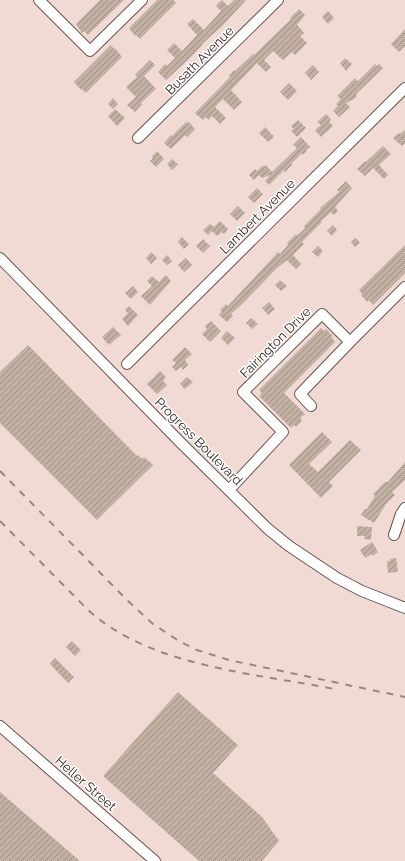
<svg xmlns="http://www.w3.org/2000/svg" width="405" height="861" font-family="Raleway,sans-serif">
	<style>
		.building { fill: url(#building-hatch) }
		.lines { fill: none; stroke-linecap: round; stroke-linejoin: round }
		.minor-casing { stroke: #67534f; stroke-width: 12 }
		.minor { stroke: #fff; stroke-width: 10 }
		.rail { stroke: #978783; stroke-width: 2; stroke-dasharray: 7 7; stroke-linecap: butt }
		.labels { text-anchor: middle; stroke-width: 3; stroke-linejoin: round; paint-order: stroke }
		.street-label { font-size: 13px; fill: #2c2422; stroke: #fff }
	</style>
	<defs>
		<pattern id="building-hatch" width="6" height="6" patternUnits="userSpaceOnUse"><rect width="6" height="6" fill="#c2b1a3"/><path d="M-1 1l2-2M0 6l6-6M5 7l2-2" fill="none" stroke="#9e9084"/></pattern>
	</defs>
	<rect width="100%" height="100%" fill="#f1d9d4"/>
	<path class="building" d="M100,0H124L88,35L84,31L82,33L76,24Z
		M157,0H173L176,3L140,39L136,35L135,36L129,28Z
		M222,0L228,6L234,0H246L223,25L202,44V45L192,56L166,80L158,72L165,64L167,66L175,58L167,50L174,43L182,51L197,35L187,24L193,19L204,30L221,11L216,6Z
		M299,9L305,15L297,25L304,33L300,36L307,43L295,55L292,52L283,60L273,51L264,60L271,67L266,72L257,63L231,90L242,102L234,110L223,99L215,107L226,118L220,124L212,116L209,120L206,117L203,120L195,113L230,77L229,76L234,70L235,71L253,54L254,55L291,19L290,18Z
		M328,11L334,18L328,24L322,17Z
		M405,29V46L399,52L391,44Z
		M111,45L114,49L115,48L122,57L86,93L82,89L81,90L74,82Z
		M345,58L352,64L346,71L340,63Z
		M150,60L155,65L144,76L156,89L141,103L142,104L135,112L127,105L136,97L126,87L137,77L135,75Z
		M375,64L377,66L379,64L383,68L356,94L357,96L354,99L346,103L350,107L339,117L333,111L338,106L336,104L341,99L337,96L355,78L357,81L359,80Z
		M313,65L319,72L311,80L305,73Z
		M289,83L297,91L288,100L280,92Z
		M113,98L118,104L113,109L108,104Z
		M115,109L125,118L117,126L108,116Z
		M326,114L331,119L329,122L333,126L321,137L315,130L321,125L317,122Z
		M298,120L306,128L297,137L291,131L294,129L291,126Z
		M186,122L187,123L189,122L195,129L187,137L185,135L171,149L164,143L171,135L172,136Z
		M265,127L274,137L268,142L259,133Z
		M405,130V143L402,146L393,138L399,133L400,134Z
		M301,137L310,147L306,150L307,151L303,155L302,153L291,164L292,165L285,172L284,170L269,185L265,181L270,175L262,178L259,175L254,180L249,175L255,169L257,171L263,165L264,167L266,165L272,172L297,148L293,145Z
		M383,146L391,154L379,165L388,175L384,179L373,168L365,176L357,169L365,161L366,162Z
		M157,151L164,159L156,167L150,161L153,158L152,156Z
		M172,159L178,164L172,170L167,164Z
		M346,181L352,188L335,207L338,211L334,215L331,212L321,221L322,222L302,242L304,244L293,255L301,264L296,269L287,260L276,269L242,304L231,314L233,316L227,322L219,315L222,312L220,310L226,304L228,306L278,252L280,254L288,245L287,243L296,234L297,236L305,228L304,226L321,209L320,208L339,192L337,190Z
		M257,188L263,194L254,203L248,197Z
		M238,206L245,213L237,221L230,214Z
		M220,221L228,229L224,234L222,232L217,236L212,231L208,235L203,230L210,224L214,227Z
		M333,225L337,230L332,236L327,231Z
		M182,237L189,244L184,249L178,242Z
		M356,238L360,243L355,247L351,242Z
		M203,239L210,246L203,253L196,246Z
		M405,245V273L373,305L369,300L367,302L361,295L362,294L359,290Z
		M318,246L323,251L318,257L312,252Z
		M151,252L157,258L151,264L146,258Z
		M167,255L172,261L167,265L162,260Z
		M186,258L192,265L184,272L178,265Z
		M166,275L171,281L150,305L141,296L152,286L147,281L152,276L159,282Z
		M280,280L287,286L281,291L275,285Z
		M133,286L138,292L131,299L125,293Z
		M269,302L275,309L268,315L262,308Z
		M129,306L138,315L128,326L122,319L128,313L125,310Z
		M251,318L258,324L252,329L246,323Z
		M211,321L221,331L210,342L202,334L207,329L205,326Z
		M113,327L121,335L109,345L102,337Z
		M321,328L324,331L326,329L333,336L331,337L335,342L284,393L305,414L300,418L302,421L296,427L294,425L291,428L259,396L262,393L259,390Z
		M227,331L235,338L228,345L221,338Z
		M28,345L137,456L138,455L142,459L144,457L153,465L97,520L0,423V372Z
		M185,347L192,354L185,360L188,365L183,370L181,367L176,371L172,367L176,363L172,360Z
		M160,371L166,377L163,381L167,385L157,394L147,384Z
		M187,377L193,382L185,389L180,384Z
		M322,432L332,442L309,464L318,472L350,440L361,450L329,482L333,486L321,498L289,465Z
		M405,462V480L392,492L395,495L386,504L374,523L361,515L365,509H367L375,496L373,494L385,482H388Z
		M357,526L372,527L371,540L364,539L365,536H357Z
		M372,542L378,552L373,556L371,554L365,558L360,550Z
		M396,558L398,572L388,573L387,561H390V559Z
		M72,641L81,650L75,656L66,647Z
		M55,658L74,677L68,683L50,664Z
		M178,692L238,745L213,773L262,817L279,841L262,861H199L103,776Z
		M0,792L80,861H0Z"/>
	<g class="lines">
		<g class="minor-casing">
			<path id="minor" d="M39,0L90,51L142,0
				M138,138L278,0
				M0,258L181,443L268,529L289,546L337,578L362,591L405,608
				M127,364L405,88
				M311,406L300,394L350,342
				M229,490L283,432L243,392L322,314L350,342L405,287
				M394,535L401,514L405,508
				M0,726L155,861"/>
		</g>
		<use href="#minor" class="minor"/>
		<path class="rail" d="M0,471L128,601L153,624L179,641L197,650L229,660L405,697
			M0,521L88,610C151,667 254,673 334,689"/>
	</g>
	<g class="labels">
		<g class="street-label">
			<text transform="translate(199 60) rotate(-45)" y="5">Busath Avenue</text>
			<text transform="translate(257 216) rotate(-45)" y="5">Lambert Avenue</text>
			<text transform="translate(275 342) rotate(-45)" y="5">Fairington Drive</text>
			<text transform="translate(199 441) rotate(45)" y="5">Progress Boulevard</text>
			<text transform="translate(86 783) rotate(41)" y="5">Heller Street</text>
		</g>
	</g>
</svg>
